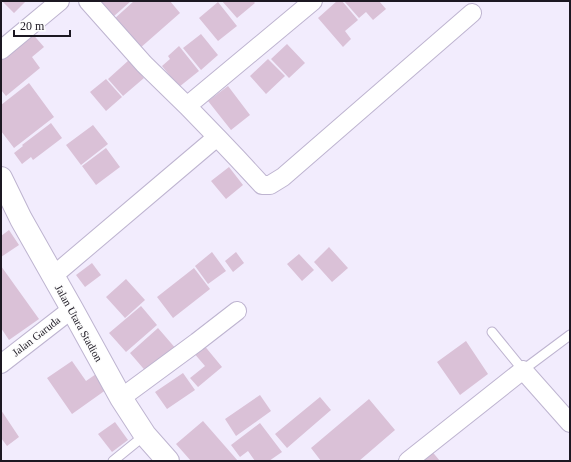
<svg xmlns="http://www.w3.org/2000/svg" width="571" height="462" font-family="Georgia,serif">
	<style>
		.building { fill: #dac1d7 }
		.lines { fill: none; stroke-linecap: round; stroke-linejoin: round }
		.service-casing { stroke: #beb4d0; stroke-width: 11 }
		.minor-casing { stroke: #beb4d0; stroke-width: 20 }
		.tertiary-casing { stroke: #beb4d0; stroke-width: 24 }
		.service { stroke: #fff; stroke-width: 9 }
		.minor { stroke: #fff; stroke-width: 18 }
		.tertiary { stroke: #fff; stroke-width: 22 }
		.labels { text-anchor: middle; stroke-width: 3; stroke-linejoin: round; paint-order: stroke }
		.street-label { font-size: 11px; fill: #1c1822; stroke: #fcfcfc }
	</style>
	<rect width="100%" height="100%" fill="#f2ecfd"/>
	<path class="building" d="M2,1H26L14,13Z
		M98,1H131L113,17Z
		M134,1H170L180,13L139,49L113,20Z
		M222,1H253L255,3L237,18Z
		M337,1H342L358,20L345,31L351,39L343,47L318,18Z
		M344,1H379L386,9L373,20L366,12L359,18Z
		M218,2L237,26L218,41L199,18Z
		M30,31L44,47L32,57L40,68L6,96L1,90V56Z
		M201,34L218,55L201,70L183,48Z
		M287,44L305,63L289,78L271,59Z
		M179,46L199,71L179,87L162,66L170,59L168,56Z
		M268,59L285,76L266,94L250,76Z
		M129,60L144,78L123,96L108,79Z
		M106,79L122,97L106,111L90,92Z
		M29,83L54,117L14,148L1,131V105Z
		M228,86L250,115L231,130L208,101Z
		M51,123L62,138L33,160L31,157L22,164L14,153L23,146L22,145Z
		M93,125L108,144L81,165L66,145Z
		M106,148L120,167L96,185L82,166Z
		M229,167L243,185L226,199L211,181Z
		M9,230L19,245L1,257V236Z
		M329,247L348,268L332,282L314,262Z
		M212,252L226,271L208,284L195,266Z
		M236,252L244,263L233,272L225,261Z
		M299,254L314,270L302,281L287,264Z
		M92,263L101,275L85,287L76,275Z
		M1,266L39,319L9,340L1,328Z
		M194,268L210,289L173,318L157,297Z
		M126,279L145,300L125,318L106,297Z
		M141,306L157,325L126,352L109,333Z
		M158,328L177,350L149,375L130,353Z
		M466,341L488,374L460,395L437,362Z
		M203,344L222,367L198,387L190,378L205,366L193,352Z
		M72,361L86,381L99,372L110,387L72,414L47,378Z
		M183,373L195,390L167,409L155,392Z
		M260,395L271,411L236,436L225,419Z
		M320,397L331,410L287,448L275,434Z
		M369,399L395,430L359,461H321L311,448Z
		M1,410L19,437L7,446L1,438Z
		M203,421L238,461H191L176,444Z
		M115,422L128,440L112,452L98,434Z
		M260,423L282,452L269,461H255L248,451L240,457L231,445Z
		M430,449L440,461H416Z"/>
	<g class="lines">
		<g class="service-casing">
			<path id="service" d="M492,332L523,370L570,335
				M113,461L145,435"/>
		</g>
		<g class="minor-casing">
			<path id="minor" d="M1,50L60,1
				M187,106L313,1
				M217,137L237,158L262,185H270L283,177L472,13
				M53,276L217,137L187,106L144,64L88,1
				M1,364L72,309
				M121,398L197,342L237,311
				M408,461L523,370L570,423"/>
		</g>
		<g class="tertiary-casing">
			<path id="tertiary" d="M1,178L21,219L72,309L121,398L145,435L168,461"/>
		</g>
		<use href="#service" class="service"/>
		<use href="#minor" class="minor"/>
		<use href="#tertiary" class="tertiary"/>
	</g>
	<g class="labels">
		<g class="street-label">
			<text transform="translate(79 323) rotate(61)" y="4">Jalan Utara Stadion</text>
			<text transform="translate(36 336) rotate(-38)" y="4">Jalan Garuda</text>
		</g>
	</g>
	<rect width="571" height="462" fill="none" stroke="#1c1822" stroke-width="4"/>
	<path d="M14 30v6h56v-6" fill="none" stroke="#1c1822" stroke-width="2"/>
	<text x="20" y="30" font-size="12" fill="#1c1822" stroke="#fcfcfc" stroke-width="3" paint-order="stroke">20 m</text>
</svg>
